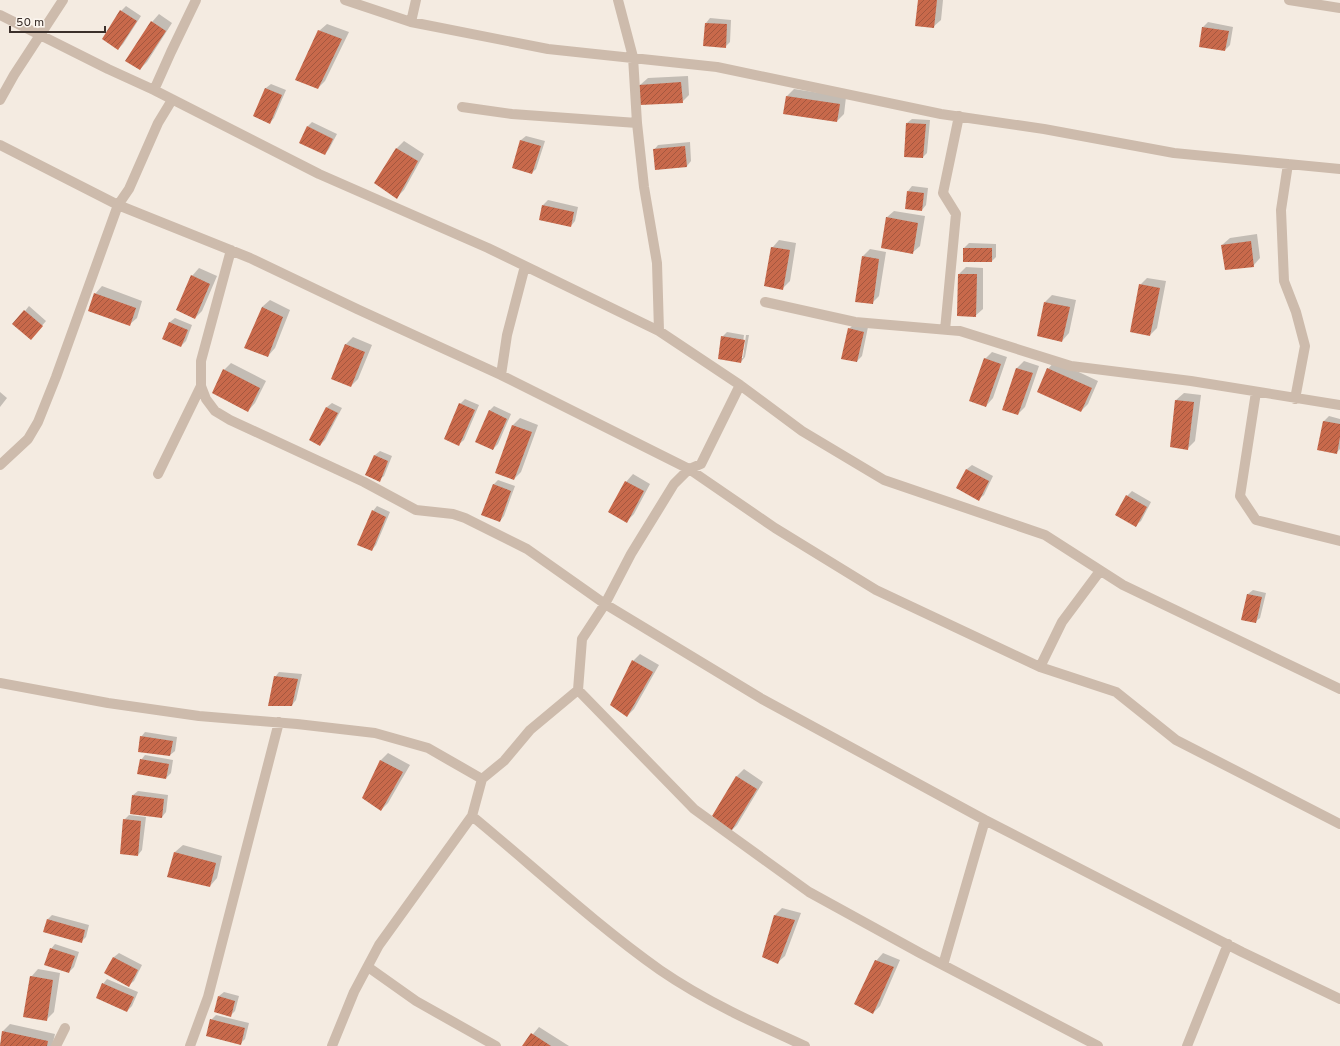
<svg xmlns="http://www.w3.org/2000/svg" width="1340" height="1046" font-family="Overpass,sans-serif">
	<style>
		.shadow { fill: #0003 }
		.building { fill: url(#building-hatch) }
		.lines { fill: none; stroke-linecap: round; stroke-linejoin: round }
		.minor { stroke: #cdbbac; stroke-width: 10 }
	</style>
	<defs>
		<pattern id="building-hatch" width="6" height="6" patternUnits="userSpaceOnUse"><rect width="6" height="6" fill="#c8694b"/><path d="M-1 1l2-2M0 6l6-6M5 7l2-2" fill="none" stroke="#a4573f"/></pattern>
	</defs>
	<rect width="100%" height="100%" fill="#f4ebe1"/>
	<path class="shadow" d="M919,0H943L941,20L933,27Z
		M126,6L141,16L123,44L118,49L121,11Z
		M159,14L172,23L147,62L140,69L152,22Z
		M710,18L731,20L730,42L725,47L704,45L706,23Z
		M1208,22L1233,27L1230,45L1225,50L1200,46L1203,27Z
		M327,24L349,32L325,81L318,88L319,31Z
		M688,76L689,95L682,102L640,85L648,78Z
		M271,84L286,90L274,118L270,123L254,116L266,88Z
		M794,89L846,97L844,114L837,121L785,113L787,96Z
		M912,119L930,120L927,153L923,157L907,123Z
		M312,122L337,134L329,149L325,154L307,127Z
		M526,136L545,141L536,169L532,173L513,168L521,140Z
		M404,141L424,154L404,190L397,197L375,183L397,148Z
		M690,142L691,161L687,166L654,150L658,145Z
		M912,186L928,188L926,205L922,210L908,191Z
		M548,200L578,207L575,221L571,226L540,219L543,205Z
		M894,211L925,216L920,246L912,253L886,218Z
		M1257,234L1260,258L1253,266L1222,245L1230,238Z
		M779,240L796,243L790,281L782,289L772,248Z
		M969,243L996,244V257L992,261L964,248Z
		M870,249L886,252L879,296L872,303L863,256Z
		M966,267L983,268V309L975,316L959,274Z
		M199,268L217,276L202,311L195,318L192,276Z
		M1147,278L1166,281L1157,328L1150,335L1140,285Z
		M102,286L142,301L137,318L129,325L95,294Z
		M1052,295L1076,300L1069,333L1062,341L1038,335L1045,302Z
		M270,300L290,310L275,348L268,356L262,307Z
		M29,306L46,321L35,334L25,311Z
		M175,318L192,325L186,341L181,346L163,339L170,322Z
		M854,324L868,327L862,356L857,361L849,329Z
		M727,332L744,335L741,358H743L746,335H749L745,357L741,362L722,337Z
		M353,337L372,345L358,379L351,386L332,379L346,344Z
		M992,352L1007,357L993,398L986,406L985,359Z
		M1024,361L1039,366L1025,407L1018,414L1003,409L1017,368Z
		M1055,361L1098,381L1088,404L1081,411L1048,369Z
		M231,363L266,381L255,403L248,411L224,370Z
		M0,392L7,398L0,407Z
		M1184,393L1201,395L1195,441L1188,448L1176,400Z
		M465,399L479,405L464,440L459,444L460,404Z
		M332,403L342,408L325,440L320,445L310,440L327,407Z
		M494,406L511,414L498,444L493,449L489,411Z
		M1329,416L1340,419V449L1336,453L1319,449L1324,421Z
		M520,418L538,425L521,472L514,479L496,472L513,425Z
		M380,451L392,456L384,476L379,480L367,475L375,455Z
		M972,465L993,476L984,495L979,499L957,488L967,469Z
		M633,474L650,484L634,514L627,521L626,482Z
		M498,480L515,486L504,516L500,521L494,484Z
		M1132,491L1151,502L1141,521L1136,525L1127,496Z
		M377,506L390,512L376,545L372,550L373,511Z
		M1253,590L1266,593L1260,618L1255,622L1248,594Z
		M640,654L659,665L634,709L627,716L633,661Z
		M279,672L302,674L296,700L292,705L275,677Z
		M145,732L177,737L175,751L170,755L141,737Z
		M388,753L410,765L388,803L381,810L380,761Z
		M145,755L173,760L171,773L166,778L141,760Z
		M744,769L763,782L737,825L730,832L736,777Z
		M138,791L168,795L166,812L162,817L133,795Z
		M129,815L146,817L142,850L138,855L124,820Z
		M183,845L222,856L217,878L210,886L168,876L175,852Z
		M782,908L801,913L785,956L777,963L763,957L775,915Z
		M52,915L89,925L86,937L81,942L44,931L48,919Z
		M55,944L79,952L74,967L69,972L51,949Z
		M119,953L142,965L134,981L129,985L106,973L114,957Z
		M883,953L900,960L880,1006L873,1013L876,961Z
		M38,969L60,973L54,1012L47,1019L31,977Z
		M107,979L138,992L132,1006L127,1011L103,984Z
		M224,992L239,996L235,1011L230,1016L215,1011L219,996Z
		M216,1015L249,1023L245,1039L241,1043L211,1020Z
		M10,1024L55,1034L52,1046H0L3,1031Z
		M539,1027L569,1046H523Z"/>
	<path class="building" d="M918,0H937L934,28L915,26Z
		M120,10L137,21L118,50L102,39Z
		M151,21L166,31L140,70L125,61Z
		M705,23L727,24L726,48L703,46Z
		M1202,27L1229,31L1225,51L1199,47Z
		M318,30L342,39L318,89L295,80Z
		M681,82L683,103L640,105L639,85Z
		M265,88L282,95L270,124L253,116Z
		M786,96L840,104L837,122L783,114Z
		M906,123L926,124L923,158L904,157Z
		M307,126L333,139L325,155L299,143Z
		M520,140L541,146L532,174L512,168Z
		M685,146L687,167L655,170L653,149Z
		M396,148L418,161L397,199L374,183Z
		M907,191L924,193L922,211L905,209Z
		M542,205L574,212L571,227L539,220Z
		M886,217L918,223L913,254L881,248Z
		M1251,241L1254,267L1225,270L1221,245Z
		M771,247L790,250L783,290L764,286Z
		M963,248H992V262H963Z
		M862,256L879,259L873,304L855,302Z
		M958,274H977L976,317L957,316Z
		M191,275L210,284L195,319L176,310Z
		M1139,284L1160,288L1150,336L1130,332Z
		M94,293L136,308L130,326L88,311Z
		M1044,302L1070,307L1062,342L1037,336Z
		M262,307L283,317L268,357L244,348Z
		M24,310L43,326L31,340L12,324Z
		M169,322L188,330L181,347L162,339Z
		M848,328L864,332L857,362L841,359Z
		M721,336L745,340L741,363L718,359Z
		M345,344L365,352L351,387L331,379Z
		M984,358L1001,364L986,407L969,401Z
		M1016,368L1033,373L1018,415L1002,410Z
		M1047,368L1092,388L1081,412L1037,392Z
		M223,369L260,388L248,412L212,393Z
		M1175,400L1194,402L1188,450L1170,447Z
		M459,403L475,410L459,446L444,439Z
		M326,407L338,413L320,446L309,440Z
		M489,410L507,419L493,450L475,442Z
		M1323,421L1340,424V437L1337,454L1317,450Z
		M512,425L532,432L514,480L495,473Z
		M374,455L388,461L380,482L365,475Z
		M966,469L989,481L979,501L956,488Z
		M625,481L644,491L627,523L608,512Z
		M493,484L511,491L500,522L481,515Z
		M1126,495L1147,507L1136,527L1115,515Z
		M372,510L386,517L372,551L357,545Z
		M1247,594L1262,597L1256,623L1241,620Z
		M632,660L653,672L627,717L610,705Z
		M274,676L298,679L292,706H268Z
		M140,736L173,741L170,756L138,752Z
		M140,759L169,764L166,779L137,774Z
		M380,760L403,772L381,811L362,798Z
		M736,776L757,789L730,833L712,816Z
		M132,795L164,799L162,818L130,814Z
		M123,819L141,821L138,856L120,854Z
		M174,852L216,863L210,887L167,877Z
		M774,915L795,920L778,964L762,957Z
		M47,919L85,930L82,943L43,932Z
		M50,948L75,956L69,973L44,965Z
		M113,957L138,970L129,987L104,973Z
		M875,960L894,967L873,1014L854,1004Z
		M30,976L53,980L47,1021L23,1017Z
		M102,983L134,997L127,1012L96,998Z
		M218,996L235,1001L231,1017L214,1012Z
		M210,1019L245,1028L241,1045L206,1036Z
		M2,1031L48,1041L47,1046H0Z
		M531,1033L551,1046H522Z"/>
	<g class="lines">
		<path class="minor" d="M345,0L411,22L548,49L717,67L941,114L1044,129L1174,153L1340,169
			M618,0L633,57L637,123L644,187L657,263L659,331
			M1289,0L1340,8
			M0,15L108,69L154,90L319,174L488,248L659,331L740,385L802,431L884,480L1045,535L1123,585L1340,689
			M411,22L416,0
			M154,90L171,52L196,0
			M0,100L14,75L63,0
			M462,107L512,114L637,123
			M0,145L118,205L250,258L357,309L501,375L689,469L775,528L876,590L1040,667L1116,692L1176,740L1340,824
			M1288,164L1281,210L1284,281L1296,312L1305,346L1295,399
			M231,250L201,361V386L206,399L215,411L230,420L364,482L416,510L453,514L465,518L527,549L605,604L762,699L985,820L1242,952L1340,999
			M765,302L855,322L960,331L1071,366L1191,381L1340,405
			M945,330L956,214L943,193L959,116
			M501,375L507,335L525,266
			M1256,392L1240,496L1256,520L1340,541
			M0,465L28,439L38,422L56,377L118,205L129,189L158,123L172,100
			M158,474L201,386
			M1040,667L1062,622L1100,571
			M0,683L108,703L199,716L297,724L375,733L428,748L482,779
			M578,690L694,809L809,892L920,953L1098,1046
			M472,816C535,868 594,923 660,970C705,1001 756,1024 805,1046
			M943,965L985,820
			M368,967L416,1001L496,1046
			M56,1046L65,1028
			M190,1046L208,997L279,722
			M332,1046L354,992L379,945L472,816L482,779L504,761L530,730L578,690L582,639L605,604L631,554L674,484L689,469L701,464L740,385
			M1187,1046L1228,944"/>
	</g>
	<path d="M10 26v6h95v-6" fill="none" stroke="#3b302b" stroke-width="2"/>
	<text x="16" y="26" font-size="12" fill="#3b302b" stroke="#fbf5ee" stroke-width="3" paint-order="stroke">50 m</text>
</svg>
